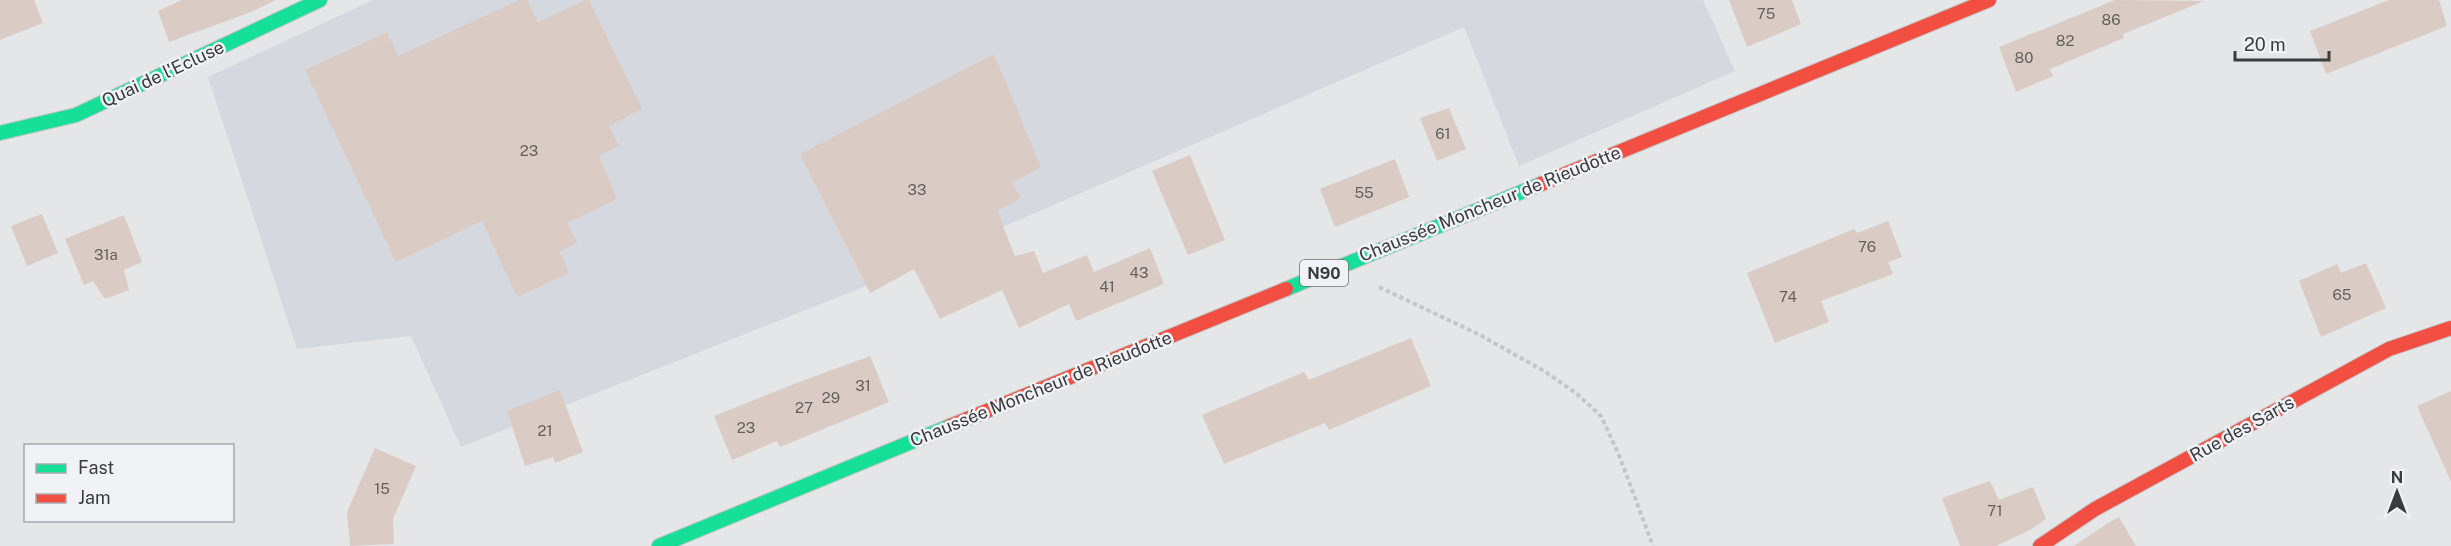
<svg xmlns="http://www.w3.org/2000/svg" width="2451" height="546" font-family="'Public Sans',sans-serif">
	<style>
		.built { fill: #d6d8df }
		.building { fill: #daccc5 }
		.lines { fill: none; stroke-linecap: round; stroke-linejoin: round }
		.fast-casing { stroke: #c1c2c3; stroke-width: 16 }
		.jam-casing { stroke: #c1c2c3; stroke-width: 16 }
		.path { stroke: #c6c6c6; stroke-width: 4; stroke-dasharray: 4.5 3; stroke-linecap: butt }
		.fast { stroke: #16e098; stroke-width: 14 }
		.jam { stroke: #f24e42; stroke-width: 14 }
		.labels { text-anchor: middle; stroke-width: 5; stroke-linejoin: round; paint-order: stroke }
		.number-label { font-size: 15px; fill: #625f5e }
		.shield { fill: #f0f2f6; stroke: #717274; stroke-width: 1.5 }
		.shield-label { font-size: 16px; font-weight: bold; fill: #3a3b3c }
		.street-label { font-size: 18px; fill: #3a3b3c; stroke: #f0f2f6 }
	</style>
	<rect width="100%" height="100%" fill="#e4e6e8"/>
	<path class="built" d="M373,0H1703L1735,71L1519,166L1464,27L871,284L461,447L411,336L297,349L208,77Z"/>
	<path class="building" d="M0,0H34L43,23L0,40Z
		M182,0H276L251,12L169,42L158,11Z
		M519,0H527L538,22L585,0H589L642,109L609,126L619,146L599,156L617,199L568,223L577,243L560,252L569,273L517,297L482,221L396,262L305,70L387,32L398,56Z
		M1729,0H1792L1801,24L1747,47Z
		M2115,0L2204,1L2123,34L2124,38L2050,69L2053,76L2016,92L1999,47Z
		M2389,0H2439L2447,26L2326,74L2310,31Z
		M994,54L1041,167L1012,183L1021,198L997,211L1015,256L1034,251L1043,273L1087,255L1094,272L1150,248L1164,284L1076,321L1069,304L1019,328L1002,290L940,319L914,269L870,293L800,154Z
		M1449,108L1466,149L1437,161L1420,118Z
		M1190,155L1225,240L1188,255L1152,171Z
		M1395,159L1409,197L1335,227L1320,189Z
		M42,214L58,253L27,266L11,226Z
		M124,215L142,262L124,270L129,290L105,299L93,281L84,285L65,239Z
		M1888,221L1902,257L1888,262L1893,274L1821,301L1829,322L1775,343L1747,273L1854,229L1857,233Z
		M2366,263L2386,308L2321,337L2299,281L2337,264L2341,273Z
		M1411,338L1431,386L1329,430L1325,423L1224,464L1202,415L1304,372L1309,380Z
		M870,356L889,402L780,447L777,441L732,460L714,416L799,382Z
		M560,390L583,452L555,463L553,457L525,466L507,411Z
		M2451,391V482L2417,406Z
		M375,448L416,466L393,519L394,544L350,546L347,512Z
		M1990,481L1999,500L2033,487L2046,519L2030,530L1996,546H1960L1942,498Z
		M2119,517L2136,546H2074L2105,525Z"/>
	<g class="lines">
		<g class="fast-casing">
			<path id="fast" d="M0,133L76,115L320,0
				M1286,289L1541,184
				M659,546L950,426"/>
		</g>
		<g class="jam-casing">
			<path id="jam" d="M1541,184L1989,0
				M950,426L1286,289
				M2040,546L2095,509L2389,349L2451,328"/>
		</g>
		<path class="path" d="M1379,287L1480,335L1544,371L1576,393L1601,416L1619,455L1653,546"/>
		<use href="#fast" class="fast"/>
		<use href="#jam" class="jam"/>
	</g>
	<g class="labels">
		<g class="number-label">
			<text x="1766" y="19">75</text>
			<text x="2111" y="25">86</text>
			<text x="2065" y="46">82</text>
			<text x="2024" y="63">80</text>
			<text x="1443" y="139">61</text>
			<text x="529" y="156">23</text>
			<text x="917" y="195">33</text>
			<text x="1364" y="198">55</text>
			<text x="1867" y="252">76</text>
			<text x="106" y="260">31a</text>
			<text x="1139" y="278">43</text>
			<text x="1107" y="292">41</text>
			<text x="2342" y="300">65</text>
			<text x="1788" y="302">74</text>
			<text x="863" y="391">31</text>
			<text x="831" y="403">29</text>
			<text x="804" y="413">27</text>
			<text x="746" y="433">23</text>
			<text x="545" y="436">21</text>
			<text x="382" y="494">15</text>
			<text x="1995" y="516">71</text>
		</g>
		<rect class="shield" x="1300" y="260" width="48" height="26" rx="4.5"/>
		<g class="shield-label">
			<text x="1324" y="279">N90</text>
		</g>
		<g class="street-label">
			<text transform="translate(163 74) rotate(-25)" y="6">Quai de l'Ecluse</text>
			<text transform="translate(1490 204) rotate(-22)" y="6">Chaussée Moncheur de Rieudotte</text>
			<text transform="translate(1041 389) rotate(-22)" y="6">Chaussée Moncheur de Rieudotte</text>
			<text transform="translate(2242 429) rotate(-29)" y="6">Rue des Sarts</text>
		</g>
	</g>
	<rect x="24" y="444" width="210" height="78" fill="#f0f2f6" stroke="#a7a9ac" stroke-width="1.5"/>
	<rect x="36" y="464" width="30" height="9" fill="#16e098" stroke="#a7a9ac" stroke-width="1.5"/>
	<text x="78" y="474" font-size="18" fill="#3a3b3c">Fast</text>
	<rect x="36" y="494" width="30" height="9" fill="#f24e42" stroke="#a7a9ac" stroke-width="1.5"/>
	<text x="78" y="504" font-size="18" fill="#3a3b3c">Jam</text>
	<g transform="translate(2397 492)" stroke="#f0f2f6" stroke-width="4.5" paint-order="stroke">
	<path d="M0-4.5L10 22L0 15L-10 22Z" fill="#3a3b3c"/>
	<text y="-9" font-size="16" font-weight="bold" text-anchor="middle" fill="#3a3b3c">N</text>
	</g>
	<path d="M2235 51v9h94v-9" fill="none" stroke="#3a3b3c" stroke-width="3"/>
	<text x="2244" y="51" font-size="18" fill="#3a3b3c" stroke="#f0f2f6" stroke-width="4.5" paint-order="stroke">20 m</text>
</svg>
